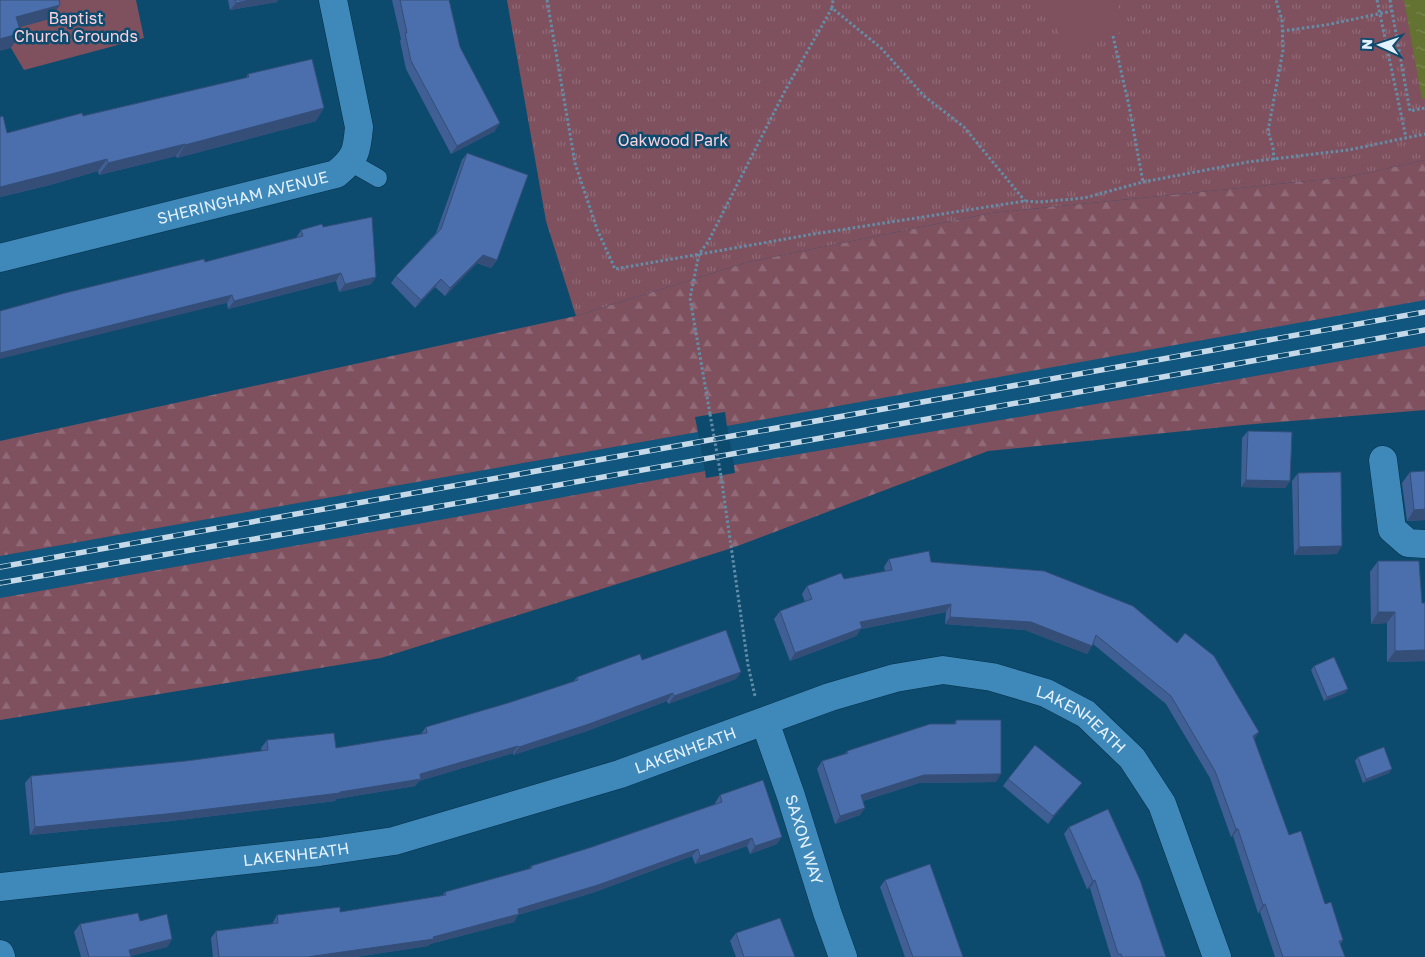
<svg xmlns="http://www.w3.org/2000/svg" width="1425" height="957" font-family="'Golos Text',sans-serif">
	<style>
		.built { fill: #10567e }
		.forest { fill: url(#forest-firs) }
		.park { fill: url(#park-tufts) }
		.garden { fill: #7f515f }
		.water { fill: url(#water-ripples) }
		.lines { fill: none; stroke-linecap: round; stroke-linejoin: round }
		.lane-casing { stroke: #053048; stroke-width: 19 }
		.street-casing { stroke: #053048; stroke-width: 29 }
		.secondary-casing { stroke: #053048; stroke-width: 29 }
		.path { stroke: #648ea8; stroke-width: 3; stroke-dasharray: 2.5 2.5; stroke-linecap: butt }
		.lane { stroke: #3f89ba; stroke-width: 18 }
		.street { stroke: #3f89ba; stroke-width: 28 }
		.secondary { stroke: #3f89ba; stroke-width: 28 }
		.rail-casing { stroke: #c5d9e8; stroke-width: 5.5 }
		.rail { stroke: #0d4b6e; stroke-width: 4; stroke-dasharray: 11; stroke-linecap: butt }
		.path-bridge { stroke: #648ea8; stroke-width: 3; stroke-dasharray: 2.5 2.5; stroke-linecap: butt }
		.wall { fill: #405f94 }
		.shaded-wall { fill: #344e78 }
		.building { fill: #4a6fac; stroke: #344e78 }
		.labels { text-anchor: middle; stroke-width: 5; stroke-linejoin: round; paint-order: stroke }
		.park-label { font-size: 16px; fill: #f9d0db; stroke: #0d4b6e }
		.street-label { font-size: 16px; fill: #e3f1fc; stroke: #0d4b6e }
	</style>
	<defs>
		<pattern id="forest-firs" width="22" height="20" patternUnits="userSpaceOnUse" patternTransform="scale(1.25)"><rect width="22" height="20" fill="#7f515f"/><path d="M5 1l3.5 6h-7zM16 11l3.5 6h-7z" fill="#916a77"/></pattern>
		<pattern id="park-tufts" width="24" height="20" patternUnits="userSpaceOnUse" patternTransform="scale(1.25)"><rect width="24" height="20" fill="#7f515f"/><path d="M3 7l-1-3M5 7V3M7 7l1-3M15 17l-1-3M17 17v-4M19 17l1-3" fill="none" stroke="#916a77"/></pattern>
		<pattern id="water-ripples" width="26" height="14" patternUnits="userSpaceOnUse" patternTransform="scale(1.25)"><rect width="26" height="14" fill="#647232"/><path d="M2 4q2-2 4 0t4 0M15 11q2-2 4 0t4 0" fill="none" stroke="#7a8751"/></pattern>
	</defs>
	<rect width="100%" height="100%" fill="#0d4b6e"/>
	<path class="built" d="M1425,299V346L1131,398L734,465L727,426Z
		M698,432L705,471L434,521L0,598V556Z"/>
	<path class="forest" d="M1425,160V300L727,426L725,412L695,417L698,432L0,556V441L576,316L748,262L991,213L1348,177Z
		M1425,346V410L1243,425L988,451L732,548L381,658L0,720V598L434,521L705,471L706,478L735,473L734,465L1131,398Z"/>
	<path class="park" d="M507,0H1425V160L1348,177L991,213L748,262L576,316L546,221Z"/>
	<path class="garden" d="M45,0H136L144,38L24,70L11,48L6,31Z
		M1048,0H1116L1127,30L1065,51Z"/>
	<path class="water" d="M1404,0H1425V98L1422,99Z"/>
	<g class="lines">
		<g class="lane-casing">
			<path id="lane" d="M350,162L378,178"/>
		</g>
		<g class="street-casing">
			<g id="street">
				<path id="s1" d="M0,258L336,174C356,158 357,151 359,127L333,0"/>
				<path d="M1383,460L1392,529L1408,543L1425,544"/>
				<path id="s2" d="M765,722L791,796L827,912L843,957"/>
				<path id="s3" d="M0,887L319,852L394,841L620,774L830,697L895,678L943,670L992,677L1046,693L1086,714L1132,758L1162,804L1217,957"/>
			</g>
		</g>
		<g class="secondary-casing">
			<path id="secondary" d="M0,954L1,957"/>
		</g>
		<path class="path" d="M547,0L575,163L597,229L615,269L814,234L1025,201L1039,202L1084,198L1143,182L1248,162L1348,150L1425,134
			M1377,0L1405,133L1407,136
			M1390,0L1410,111L1425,108
			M832,8L833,0
			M1282,31L1326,25L1392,11
			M1113,36L1129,106L1143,182
			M1274,160L1273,147L1268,131L1283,50L1282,20L1276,0
			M710,414L690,298L699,254L708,242L786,89L832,8L881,48L924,96L964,127L1025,201
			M721,476L748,665L755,696"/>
		<use href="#lane" class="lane"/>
		<use href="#street" class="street"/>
		<use href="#secondary" class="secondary"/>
		<g class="rail-casing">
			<path id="rail" d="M0,567L1425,312
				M0,583L324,527L1425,330"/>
		</g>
		<use href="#rail" class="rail"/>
		<path class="path-bridge" d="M710,414L721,476"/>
	</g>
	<path class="wall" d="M228,0H278L277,2L230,10Z
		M392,0H449L460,47L495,131L451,154L406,69L400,41L401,39Z
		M248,74L316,121L177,158L176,156L99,175L98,171L50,185L0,197V117L7,133L246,78Z
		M467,153L497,260L491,268L477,263L445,296L435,287L415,308L391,283L396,276L436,233L462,160Z
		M323,227L376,277L371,284L339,292L336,281L228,309L227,303L205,262L296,238L301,230Z
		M1248,431L1290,481L1285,488L1241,487L1242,438Z
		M1410,472L1425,520L1407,521L1402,483Z
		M1298,473L1337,554L1294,555L1292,481Z
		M889,559L1044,571L1254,739L1289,835L1343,940L1340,944L1345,957H1275L1260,912L1258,913L1233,836L1231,837L1210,778L1166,704L1093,644L1087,654L1025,630L945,624L946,612L861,629L856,636L790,661L774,619L780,611L805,602L802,594L807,586L885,571L884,567Z
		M1378,561L1422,603H1425V661L1387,662V623L1371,624L1370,572Z
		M642,660L741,672L736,679L668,704L667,701L584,732L513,755V753L419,781L415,786L336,799L335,801L171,821L30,835L25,783L31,776L186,761L262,751L261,748L267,740L336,748L421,734L426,727L508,703L573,682L577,677Z
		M1314,666L1345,693L1324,701L1311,670Z
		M956,720L996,782L919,783L863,801L860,815L835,824L817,769L822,761L845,754L847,751L954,724Z
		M1358,757L1389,773L1363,783L1355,761Z
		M1008,779L1076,790L1048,824L1003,786Z
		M720,795L777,844L750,854L747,846L695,864L692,856L592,893L518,915L514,922L430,944L428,946L355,957H213L211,938L216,931L272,924L277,915L340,912L442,896L445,892L529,869L531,866L592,847L715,804V803Z
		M1069,827L1166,957H1111L1090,888L1087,889L1064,834Z
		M885,880L963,957H905L880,887Z
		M140,921L172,939L167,947L131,956V957H81L74,932L80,924Z
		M736,933L795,957H736L730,941Z"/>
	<path class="shaded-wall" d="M250,0H278L277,2L230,10L236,3Z
		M60,5L50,19L6,31L16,17Z
		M21,33L11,48L0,51V39Z
		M324,108L316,121L177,158L185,145Z
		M500,123L495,131L451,154L457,146Z
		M185,144L176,156L99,175L108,163Z
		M107,159L98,171L50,185L0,197V187Z
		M483,255L497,260L491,268L477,263L445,296L450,288Z
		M341,273L336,281L228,309L234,301Z
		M376,277L371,284L339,292L345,284Z
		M441,279L435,287L415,308L421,300Z
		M232,295L227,303L0,359V353Z
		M1246,480L1290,481L1285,488L1241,487Z
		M1425,509V520L1407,521L1414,510Z
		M1342,546L1337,554L1294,555L1299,547Z
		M951,604L946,612L861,629L856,636L790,661L795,653L860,622Z
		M1378,612H1395L1387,623L1371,624Z
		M950,617L1031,622L1092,646L1087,654L1025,630L945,624Z
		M1425,650V661L1387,662L1395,651Z
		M741,672L736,679L668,704L674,696Z
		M1348,689L1345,693L1324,701L1327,697Z
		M673,693L667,701L584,732L513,755L519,747Z
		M1259,732L1254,740L1253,736Z
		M518,746L513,753L419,781L415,786L336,799L335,801L171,821L30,835L35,827L340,792L420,774Z
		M1392,769L1389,773L1363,783L1366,779Z
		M1001,774L996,782L919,783L856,803L861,795L924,775Z
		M1082,783L1076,790L1048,824L1053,816Z
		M865,808L860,815L835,824L840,816Z
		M1236,829H1238L1233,836L1231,837Z
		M782,837L777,844L750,854L755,846Z
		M752,838L747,846L695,864L700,856Z
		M698,849L692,856L592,893L518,915L514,922L430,944L428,946L355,957H307L433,937Z
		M1095,880L1090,888L1087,889L1093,881Z
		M1265,904L1260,912L1258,913L1263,905Z
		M172,939L167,947L126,957L129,950Z"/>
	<path class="building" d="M0,0H59L60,5L16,17L21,33L0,39Z
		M235,0H250L236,3Z
		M400,0H449L460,47L500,123L457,146L411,61L405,33H407Z
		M312,59L324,108L185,145V144L108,163L107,159L59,172L0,187V117L3,116L7,133L82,113L83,116L249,77L248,74Z
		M467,153L528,175L497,260L483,255L450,288L441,279L421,300L396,276L441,229Z
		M372,217L376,277L345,284L341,273L234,301L232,295L0,353V311L65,293L204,259L205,262L303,236L301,230L322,224L323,227Z
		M1248,431L1292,432L1290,481L1246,480Z
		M1425,471V509L1414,510L1410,472Z
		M1341,472L1342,546L1299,547L1298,473Z
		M929,551L931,562L1044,571L1133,606L1177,643L1185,633L1214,656L1259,732L1253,736L1289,835L1301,831L1325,904L1331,902L1343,940L1339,941L1345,957H1283L1265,904L1263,905L1238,829H1236L1215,771L1171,696L1096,635L1092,646L1031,622L950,617L951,604L860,622L862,628L795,653L780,611L812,599L807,586L841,573L844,579L892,570L889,559Z
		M1378,561H1419L1422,603H1425V650L1395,651V612H1378Z
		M726,630L741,672L674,696L673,693L589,724L519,747L518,746L420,774L421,779L340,792V793L176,813L35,827L31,776L186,761L268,750L267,740L334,733L336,748L427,733L426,727L508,703L578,680L577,677L640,654L642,660Z
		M1334,657L1348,689L1327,697L1314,666Z
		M956,720H1001V774L924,775L861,795L865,808L840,816L822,761L848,753L847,751L930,724H956Z
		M1035,745L1082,783L1053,816L1008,779Z
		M1384,747L1392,769L1366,779L1358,757Z
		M763,780L782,837L755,846L752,838L700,856L698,849L598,885L518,909L519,914L433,937L434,939L307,957H219L216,931L278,923L277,915L340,907V912L446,895L445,892L532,868L531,866L592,847L722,802L720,795Z
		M1108,809L1140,880L1166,957H1122L1121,954H1118L1095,880L1093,881L1069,827Z
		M930,864L963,957H913L885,880Z
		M138,913L140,921L167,914L172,939L129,950L131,957H89L80,924Z
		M780,918L795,957H744L736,933Z"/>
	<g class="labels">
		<g class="park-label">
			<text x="76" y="24">Baptist<tspan x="76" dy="18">Church Grounds</tspan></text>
			<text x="673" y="146">Oakwood Park</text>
		</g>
		<g class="street-label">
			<text dy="6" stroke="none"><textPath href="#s1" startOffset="250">SHERINGHAM AVENUE</textPath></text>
			<text dy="6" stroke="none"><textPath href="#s3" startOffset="1122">LAKENHEATH</textPath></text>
			<text dy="6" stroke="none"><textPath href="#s3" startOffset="702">LAKENHEATH</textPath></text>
			<text dy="6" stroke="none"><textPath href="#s2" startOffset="124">SAXON WAY</textPath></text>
			<text dy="6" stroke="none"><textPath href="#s3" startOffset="298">LAKENHEATH</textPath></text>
		</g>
	</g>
	<g transform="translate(1380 45) rotate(273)" stroke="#0d4b6e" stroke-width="4" paint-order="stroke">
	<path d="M0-4L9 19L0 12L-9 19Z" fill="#e3f1fc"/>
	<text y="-8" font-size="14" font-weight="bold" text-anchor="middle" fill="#e3f1fc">N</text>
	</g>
</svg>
